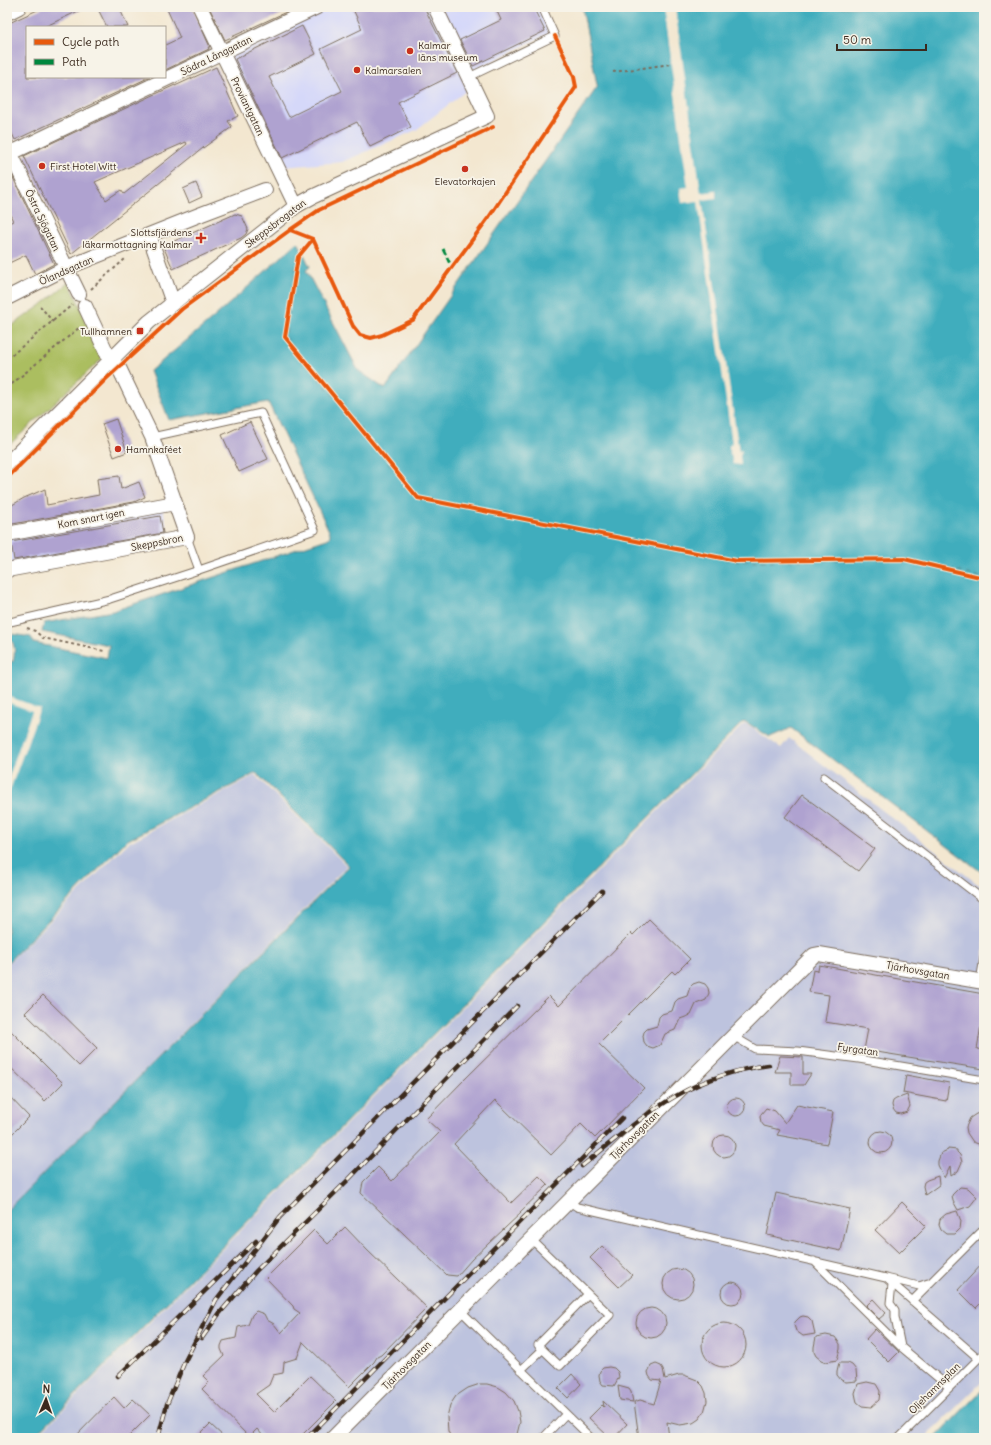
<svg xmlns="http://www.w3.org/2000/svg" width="991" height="1445" font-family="Delius,sans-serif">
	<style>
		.built { fill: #d5d8f9 }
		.industrial { fill: #bdc3de }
		.green { fill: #abbe61; stroke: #737440 }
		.water { fill: #3fadbd; stroke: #3d6c6e }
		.pier { fill: #f3e7d0 }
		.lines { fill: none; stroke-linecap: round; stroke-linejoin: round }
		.ferry { stroke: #3c5856; stroke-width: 1; stroke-dasharray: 5 4; stroke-linecap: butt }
		.building { fill: #afa2d0; fill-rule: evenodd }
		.lane-casing { stroke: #7b6c5c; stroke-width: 9 }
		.street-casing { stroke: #7b6c5c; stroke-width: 16 }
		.path { stroke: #7b6c5c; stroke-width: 2; stroke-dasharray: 3 3; stroke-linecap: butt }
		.lane { stroke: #fff; stroke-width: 7 }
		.street { stroke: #fff; stroke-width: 14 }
		.rail-casing { stroke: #3b2a1e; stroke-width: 4.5 }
		.rail { stroke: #f7f3e8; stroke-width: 3; stroke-dasharray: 9; stroke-linecap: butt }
		.quiet { stroke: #00873e; stroke-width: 3; stroke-dasharray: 6 3; stroke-linecap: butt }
		.cycleway-casing { stroke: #f7f3e8; stroke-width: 6 }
		.cycleway { stroke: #e8590c; stroke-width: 4 }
		.poi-dot { fill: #c8321e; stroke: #f7f3e8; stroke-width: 1.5 }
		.labels { text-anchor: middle; stroke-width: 3.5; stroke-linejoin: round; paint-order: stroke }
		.poi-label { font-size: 10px; fill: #3b2a1e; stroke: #f7f3e8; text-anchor: start }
		.street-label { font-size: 10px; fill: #3b2a1e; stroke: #f7f3e8 }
	</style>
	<rect width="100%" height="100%" fill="#f7f3e8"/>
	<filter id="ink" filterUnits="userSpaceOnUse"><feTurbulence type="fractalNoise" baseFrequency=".025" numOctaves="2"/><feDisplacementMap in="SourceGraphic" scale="8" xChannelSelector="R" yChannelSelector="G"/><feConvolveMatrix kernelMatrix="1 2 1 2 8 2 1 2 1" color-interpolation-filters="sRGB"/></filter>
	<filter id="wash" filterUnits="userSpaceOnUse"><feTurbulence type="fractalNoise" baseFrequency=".012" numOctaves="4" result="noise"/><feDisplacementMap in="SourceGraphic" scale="16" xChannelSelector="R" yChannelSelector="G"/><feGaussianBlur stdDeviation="0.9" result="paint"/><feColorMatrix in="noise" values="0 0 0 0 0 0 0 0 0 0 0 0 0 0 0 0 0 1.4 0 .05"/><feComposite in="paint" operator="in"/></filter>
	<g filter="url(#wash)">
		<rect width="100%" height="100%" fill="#f3e7d0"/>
		<path class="built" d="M327,7H429L464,78L467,90L416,130L342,162L282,167L230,62L232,54Z
			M440,7H538L548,27V34L474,70L467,67Z
			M163,508L169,538L7,567V538Z"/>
		<path class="industrial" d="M745,723L781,748L789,738L984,889V1380L925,1438H35Z
			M255,775L347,866L7,1210V964L128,843Z"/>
		<path class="green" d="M69,282L104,357L7,447V329L40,306Z"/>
		<path class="water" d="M582,7H984V874L791,728L770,737L744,721L33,1438H7V1210L349,866L256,773L126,841L7,963V659L13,662C15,653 16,644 9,638L13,634L31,637L34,643L107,658L109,645L42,632L44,623L113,611L327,539L330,537V533L268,402L169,420L150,371L212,319L298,242L310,267L306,270L358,370L385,389L598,86L597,85Z
			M984,1388V1438H935Z"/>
		<path class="pier" d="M663,7H675L701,193L716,191V198L702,200L739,452L740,450L742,451L740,455L741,464L740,465L733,464L731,455H730L729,446L732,443L698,201L682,203L680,188L688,187Z
			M7,696L40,708L7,798V782L32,711L7,702Z"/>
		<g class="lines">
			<path class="ferry" d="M298,257L285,337L418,498L737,561L904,559L984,578"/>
		</g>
		<g id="blocks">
			<path class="building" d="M44,7H87L44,27H27V77H150L15,140L7,123V24Z
				M97,7H119L128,27H107Z
				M166,7H192L210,47H208L209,49L165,70V45L180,38Z
				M209,7H297L225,40Z
				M352,7H424L457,73L398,102L411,127L370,147L357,122L282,158L235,59L302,26L316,54L269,77L289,117L342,91L321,49L362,29Z
				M495,7H533L545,31L473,66L460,40L501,20Z
				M216,67L238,116L228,121L232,127L203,148L71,254L24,156L175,85V86ZM186,142L187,144L124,194L121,190L106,200L95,182Z
				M7,165L54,264L35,274L26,255L7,264V224L13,221L7,208Z
				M196,183L202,197L189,203L183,189Z
				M235,214L242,216L248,229L246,234L241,238L173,269L163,246Z
				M116,419L127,452L114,457L102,424Z
				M250,422L268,459L239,472L222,435Z
				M119,476L121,489L139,482L145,497L134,502L7,525V508L24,498L45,489L47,505L99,495L97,479Z
				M160,516L163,533L14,560L11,542Z
				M802,795L875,849L858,871L785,817Z
				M649,919L690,959L675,974L672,971L599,1044L644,1088L595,1138L581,1124L551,1155L495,1100L454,1144L511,1203L539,1176L548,1185L520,1212L521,1213L472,1259L457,1276L447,1275L361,1193L363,1182L378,1167L392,1181L440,1132L426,1119L464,1080L549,996L559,1006L631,933L633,935Z
				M819,965L984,994V1008L977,1049L984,1050V1069L864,1050L868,1029L825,1022L829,995L809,992L813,970L818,971Z
				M699,982L705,984L708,988L709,993L706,1000L696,1004L691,1015L680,1019L675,1030L665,1034L660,1045L653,1048L647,1046L644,1042L643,1036L644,1032L647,1029L657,1026L659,1017L662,1014L672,1011L675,1002L678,999L687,996L690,987L693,984Z
				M43,995L97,1048L79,1066L25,1013Z
				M7,1027L63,1083L45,1101L7,1064Z
				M780,1056L803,1057V1074H811L804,1085H791V1072H775Z
				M906,1075L949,1083L946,1101L903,1093Z
				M7,1094L29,1117L7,1139Z
				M907,1095L910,1106L907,1112L901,1114L896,1113L893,1109L892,1105L893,1101L896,1099Z
				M727 1107a9 9 0 1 1 18 0a9 9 0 1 1-18 0Z
				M797,1105L833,1112L827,1144L777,1135L780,1130L764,1126L761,1122L760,1117L761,1114L766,1108L775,1111L785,1123Z
				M984,1112V1146L973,1142L967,1133L966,1127L970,1118L976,1114Z
				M870 1142a11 11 0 1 1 22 0a11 11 0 1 1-22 0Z
				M713 1146a11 11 0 1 1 22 0a11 11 0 1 1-22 0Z
				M948,1149L957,1150V1152L960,1155L962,1162L958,1171L951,1176L950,1166L944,1178L938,1165V1161L941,1153L948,1150Z
				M938,1176L939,1185L925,1195L923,1186L924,1182L927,1180Z
				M960,1187L968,1188L977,1197L970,1206L958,1210L953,1201L952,1195Z
				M776,1193L850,1209L841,1251L767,1235Z
				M902,1202L926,1226L899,1253L875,1230Z
				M957,1211L961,1221L960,1229L955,1234H946L941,1230L939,1225L940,1219L946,1214Z
				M345,1227L367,1250L427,1308L381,1355L377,1357L374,1362L349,1387L303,1342L297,1358L284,1362L283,1373L273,1375L269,1385L256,1394L274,1412L310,1376L336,1401L299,1438H265L257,1429L249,1437L202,1389L209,1382L203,1376L224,1356L221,1349V1346L223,1341L236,1338L238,1327L248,1325L252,1315L256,1311L264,1314L267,1320L274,1324L281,1333L300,1313L294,1309L293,1306L266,1278L314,1230L328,1244Z
				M602,1246L632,1275L619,1287L590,1258Z
				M984,1262V1300L976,1308L958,1290Z
				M663 1284a15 15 0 1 1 30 0a15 15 0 1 1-30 0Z
				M721 1293a11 11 0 1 1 22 0a11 11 0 1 1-22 0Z
				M873,1299L886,1313L879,1319L866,1306Z
				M636 1323a15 15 0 1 1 30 0a15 15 0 1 1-30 0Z
				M803,1316L808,1317L812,1321L815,1334L803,1336L796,1331L794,1325L795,1322L800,1317Z
				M702 1345a22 22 0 1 1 44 0a22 22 0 1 1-44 0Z
				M875,1329L899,1352L889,1362L866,1339Z
				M826,1335L835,1337L840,1344V1349L837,1360L826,1362L821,1360L816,1356L814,1352V1347L816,1337Z
				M839,1363H848L852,1365L856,1370L857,1381L846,1382L841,1380L837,1375V1372Z
				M656,1364L661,1366L663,1369L665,1379L679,1375H684L697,1380L703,1386L706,1393L707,1401L704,1412L699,1419L693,1423L680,1425L667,1422L669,1438H639L634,1402L640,1400L654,1404L661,1381L652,1380L649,1376L648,1372L651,1366Z
				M609,1367L614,1368L618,1372L619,1377L614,1386L603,1385L600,1381L599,1375L600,1371L603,1368Z
				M572,1374L581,1384L568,1398L558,1388Z
				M867,1382L876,1384L880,1391L879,1400L871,1407L862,1406L857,1402L856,1398L855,1393L858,1384Z
				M480,1384H487L498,1387L506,1392L514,1401L518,1411L520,1422L516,1438H451L448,1431L447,1417L450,1405L456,1396L468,1388Z
				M618,1386L629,1389L631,1392L633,1402L620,1400Z
				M114,1397L124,1408L133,1399L150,1415L127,1438H74Z
				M603,1401L627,1424L614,1438H610L589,1418L602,1405L604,1407Z
				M210,1424L225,1438H196Z"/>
		</g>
	</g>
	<g filter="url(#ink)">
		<use href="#blocks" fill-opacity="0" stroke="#7b6c5c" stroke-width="1"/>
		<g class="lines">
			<g class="lane-casing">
				<path id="lane" d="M469,77L555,36L542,7
					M187,537L199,570
					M10,622L110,599L199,570L315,530L261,413L152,437
					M824,777L984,900
					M980,981L984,958
					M733,1036L755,1049L798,1051L859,1059L984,1080
					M568,1201L577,1207L886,1278L978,1358
					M531,1239L610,1315L560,1366L538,1345L588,1294
					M814,1261L901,1347
					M886,1278L919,1286L928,1283
					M892,1284L890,1303L895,1310V1317L901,1347L949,1387
					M912,1301L984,1229
					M460,1310L591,1438
					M521,1370L542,1350
					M543,1438L566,1414
					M899,1438L984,1353"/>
			</g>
			<g class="street-casing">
				<path id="street" d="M200,7L296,206
					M7,13L19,7
					M7,146L79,294
					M7,155L317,7
					M149,235L173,303
					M7,298L66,268L199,215L265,190
					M7,464L149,322L296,206L312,197L487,116L435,7
					M7,534L175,503
					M7,570L187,537L152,437L119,368L110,360L85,306
					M333,1438L814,955L819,954L984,982"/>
			</g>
			<path class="path" d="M613,72L671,64
				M91,289L125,259
				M40,306L53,322
				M7,359L72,305
				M7,388L80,327
				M27,628L35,631L43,638L104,651"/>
			<use href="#lane" class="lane"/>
			<use href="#street" class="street"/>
			<g class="rail-casing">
				<path id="rail" d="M582,1166C644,1116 686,1076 769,1065
					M202,1338L219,1314L256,1271L350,1178L517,1006
					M118,1376L256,1241
					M158,1438L167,1404L185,1361L216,1300L280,1217L602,891
					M307,1438L622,1118"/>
			</g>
			<use href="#rail" class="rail"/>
			<path class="quiet" d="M7,146L11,154
				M443,249L452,268"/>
			<g class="cycleway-casing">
				<path id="cycleway" d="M290,230L313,239L353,326L360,335L371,338L382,335L413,320L489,217L576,87L574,77L555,36
					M313,239L298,257L285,337L418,498L737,561L904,559L984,578
					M7,478L106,379L182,309L290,230L319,210L493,127"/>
			</g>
			<use href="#cycleway" class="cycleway"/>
		</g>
	</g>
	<g class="poi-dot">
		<circle cx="410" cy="51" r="4"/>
		<circle cx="357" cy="70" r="4"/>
		<circle cx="42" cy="166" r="4"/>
		<circle cx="465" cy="169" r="4"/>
		<path d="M199 232h4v4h4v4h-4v4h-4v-4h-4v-4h4z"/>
		<rect x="136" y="327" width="8" height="8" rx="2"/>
		<circle cx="118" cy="449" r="4"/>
	</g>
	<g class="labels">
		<g class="poi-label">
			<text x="418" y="49">Kalmar<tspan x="418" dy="12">läns museum</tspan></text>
			<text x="365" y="74">Kalmarsalen</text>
			<text x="50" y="170">First Hotel Witt</text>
			<text x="465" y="185" text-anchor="middle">Elevatorkajen</text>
			<text x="192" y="236" text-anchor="end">Slottsfjärdens<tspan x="192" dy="12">läkarmottagning Kalmar</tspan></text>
			<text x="132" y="335" text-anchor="end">Tullhamnen</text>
			<text x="126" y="453">Hamnkaféet</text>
		</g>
		<g class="street-label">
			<text transform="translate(216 55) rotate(-26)" y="4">Södra Långgatan</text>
			<text transform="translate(248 106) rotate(64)" y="4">Proviantgatan</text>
			<text transform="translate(43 220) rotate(64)" y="4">Östra Sjögatan</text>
			<text transform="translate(275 223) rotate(-37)" y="4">Skeppsbrogatan</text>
			<text transform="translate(66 270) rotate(-24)" y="4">Ölandsgatan</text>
			<text transform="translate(91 518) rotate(-11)" y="4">Kom snart igen</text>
			<text transform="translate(157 542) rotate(-11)" y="4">Skeppsbron</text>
			<text transform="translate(918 970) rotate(10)" y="4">Tjärhovsgatan</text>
			<text transform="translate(858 1049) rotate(8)" y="4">Fyrgatan</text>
			<text transform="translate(634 1135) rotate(-45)" y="4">Tjärhovsgatan</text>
			<text transform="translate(406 1365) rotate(-45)" y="4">Tjärhovsgatan</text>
			<text transform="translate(934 1388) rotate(-45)" y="4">Oljehamnsplan</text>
		</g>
	</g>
	<rect width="991" height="1445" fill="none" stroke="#f7f3e8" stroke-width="24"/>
	<rect x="26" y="26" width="140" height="52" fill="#f7f3e8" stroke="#aca397"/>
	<rect x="34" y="39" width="20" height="6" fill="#e8590c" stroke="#aca397"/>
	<text x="62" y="46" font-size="12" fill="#3b2a1e">Cycle path</text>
	<rect x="34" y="59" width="20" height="6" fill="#00873e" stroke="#aca397"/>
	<text x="62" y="66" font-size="12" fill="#3b2a1e">Path</text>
	<g transform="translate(46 1399) rotate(2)" stroke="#f7f3e8" stroke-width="3" paint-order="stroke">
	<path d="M0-3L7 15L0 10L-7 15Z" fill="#3b2a1e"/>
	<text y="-6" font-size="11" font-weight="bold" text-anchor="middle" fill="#3b2a1e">N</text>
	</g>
	<path d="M837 44v6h89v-6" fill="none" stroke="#3b2a1e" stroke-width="2"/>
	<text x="843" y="44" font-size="12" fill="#3b2a1e" stroke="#f7f3e8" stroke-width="3" paint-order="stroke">50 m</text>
</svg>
